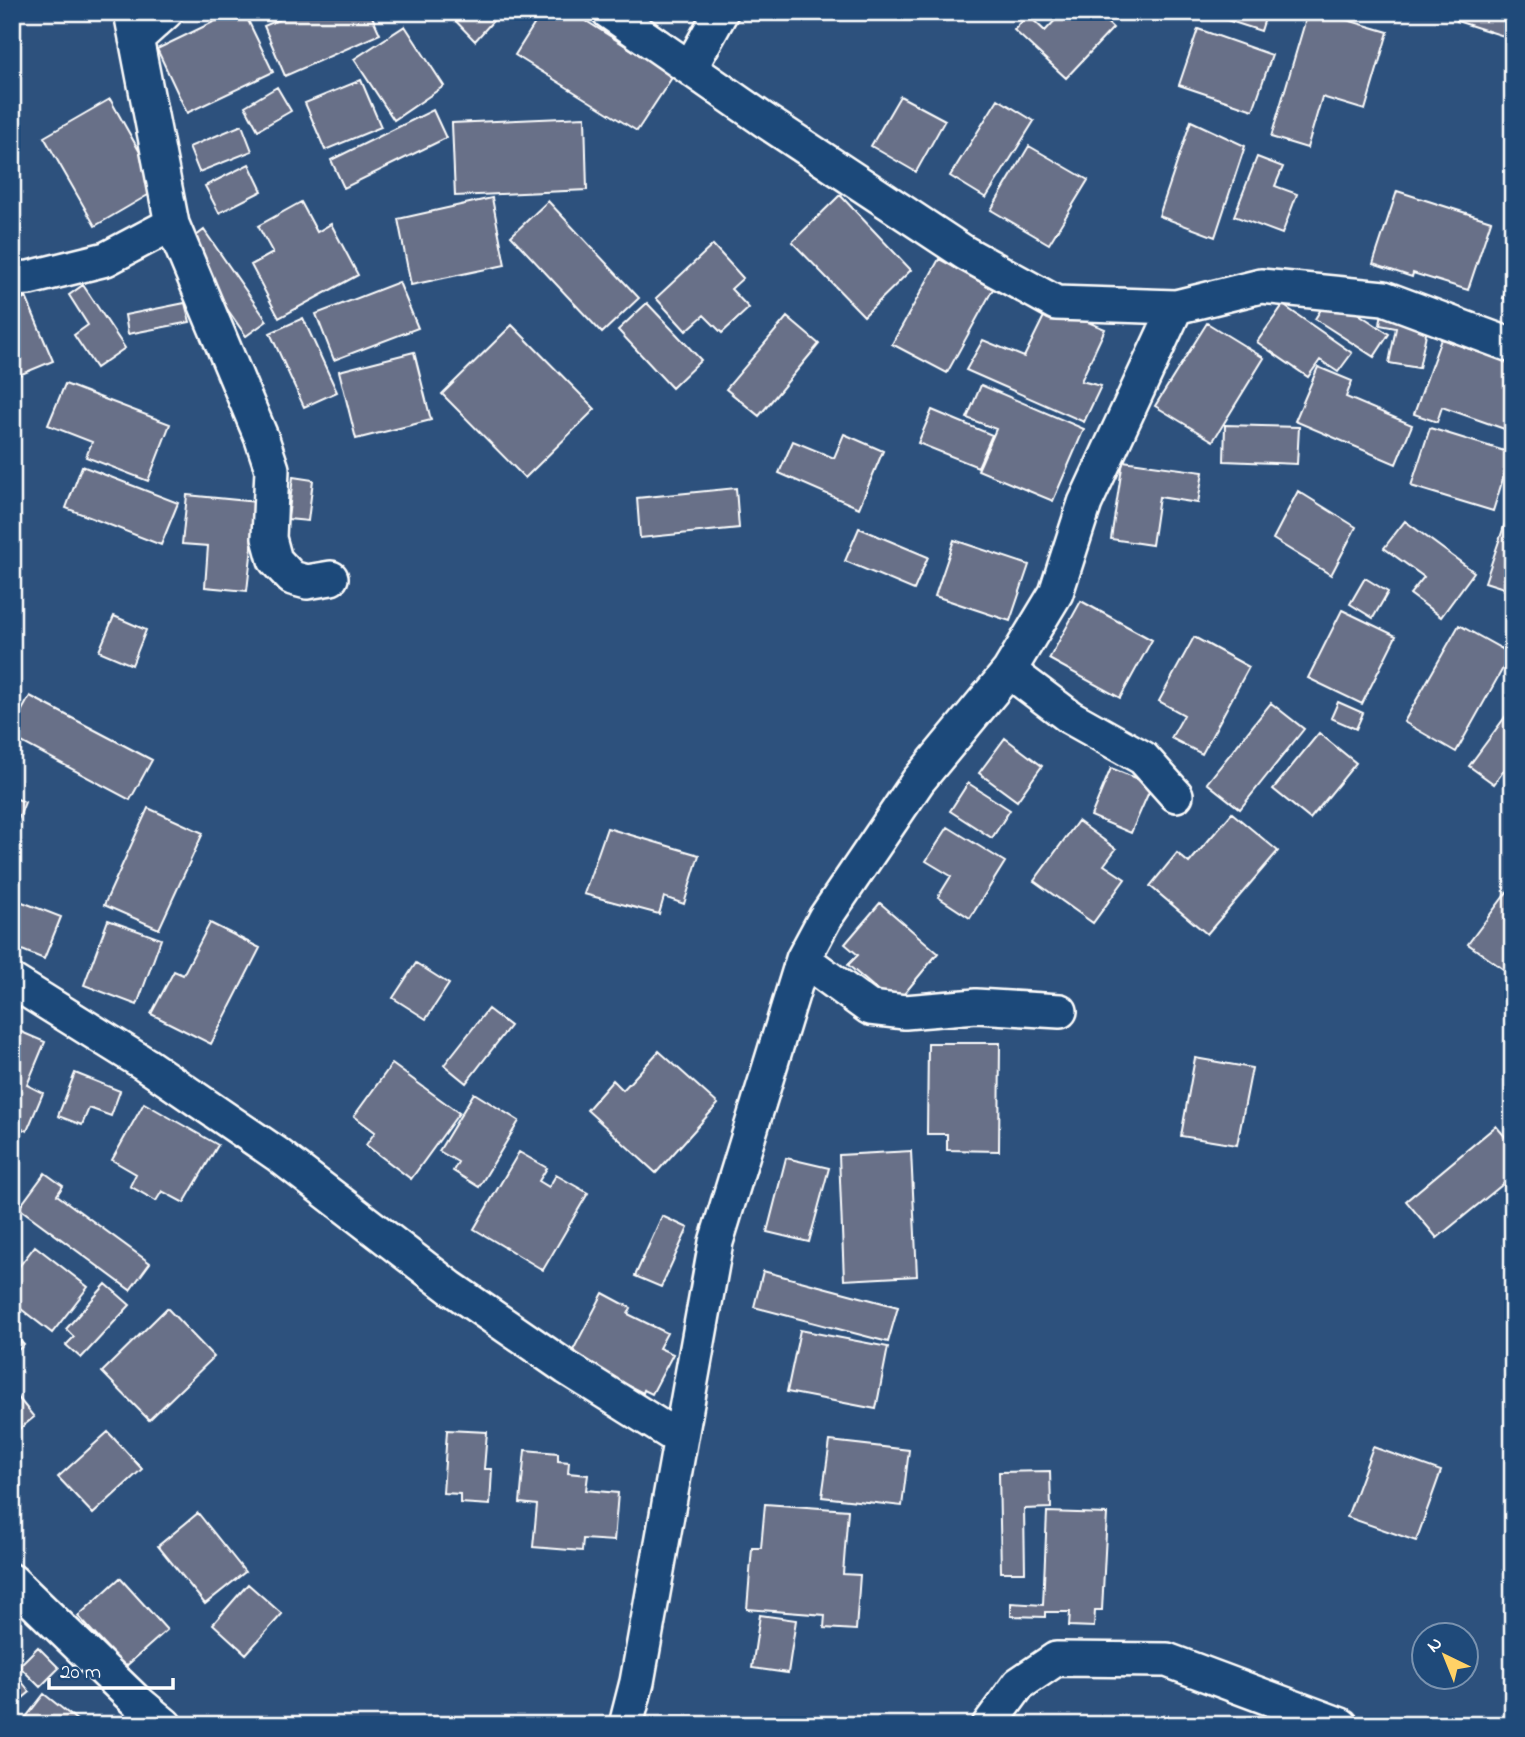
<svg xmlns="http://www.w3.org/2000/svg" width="1525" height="1737" font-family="'Indie Flower',sans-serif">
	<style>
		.building { fill: #676f88; stroke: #fff; stroke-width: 2 }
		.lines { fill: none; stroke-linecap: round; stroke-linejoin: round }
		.minor-casing { stroke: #fff; stroke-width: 38 }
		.minor { stroke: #1f4a7a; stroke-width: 33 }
	</style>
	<rect width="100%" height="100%" fill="#2d517d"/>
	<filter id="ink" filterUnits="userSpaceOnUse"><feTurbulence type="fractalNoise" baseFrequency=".0143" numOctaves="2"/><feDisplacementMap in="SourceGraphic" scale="14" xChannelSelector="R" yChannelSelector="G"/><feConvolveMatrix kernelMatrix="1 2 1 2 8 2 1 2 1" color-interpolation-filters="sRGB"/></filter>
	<g filter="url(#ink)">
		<path class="building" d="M234,12H244L273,72L187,113L157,49Z
			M297,12H370L380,34L285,76L264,26Z
			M447,12H501L475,41Z
			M542,12H572L673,76L637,131L515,55Z
			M1055,12H1096L1113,28L1066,78L1014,30L1028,15L1045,31L1059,16Z
			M1202,12H1267L1261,31Z
			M1308,12H1320L1388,32L1365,110L1322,97L1307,148L1271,137Z
			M1460,12H1513V39L1457,21Z
			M405,26L444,86L394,120L354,59Z
			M1198,29L1272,55L1253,110L1179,85Z
			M361,80L381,127L325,150L305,103Z
			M277,87L291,111L258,130L245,106Z
			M900,96L945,120L916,172L871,146Z
			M110,99L160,188L95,226L44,137Z
			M998,99L1034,121L986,198L950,176Z
			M433,110L446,138L344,188L331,160Z
			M585,117L587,190L455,196L452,123Z
			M1191,121L1245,146L1215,237L1159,216Z
			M242,125L252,151L199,172L189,147Z
			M1029,146L1088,180L1049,244L991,210Z
			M1257,157L1283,167L1275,186L1297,194L1282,234L1234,216Z
			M249,164L262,191L219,213L205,186Z
			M1397,191L1491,221L1468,290L1413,273L1412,277L1373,264Z
			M840,195L911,270L864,316L792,242Z
			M492,198L505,265L411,285L398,219Z
			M548,201L639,298L602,333L511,236Z
			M301,202L317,232L331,224L358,275L279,318L251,265L273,253L258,226Z
			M204,230L267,321L246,336L183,246Z
			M713,245L743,278L731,289L749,308L722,333L704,315L686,331L656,298Z
			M939,259L993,289L947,373L892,344Z
			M1513,268V301L1503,298Z
			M399,282L418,328L334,360L316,314Z
			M83,285L125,348L96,368L74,335L88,325L69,295Z
			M1330,295L1389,334L1374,357L1315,319Z
			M26,297L53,361L12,378V303Z
			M185,303L190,322L128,334L125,315Z
			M647,303L701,360L672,388L618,330Z
			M1283,305L1352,353L1338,372L1320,360L1308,377L1257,342Z
			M1049,306L1105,329L1081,381L1101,386L1084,422L966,370L983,340L1024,357Z
			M1382,311L1429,319L1419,368L1389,363L1396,328L1380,325Z
			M787,317L819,344L759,416L726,389Z
			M303,318L337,392L304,407L270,333Z
			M1207,323L1264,358L1213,441L1155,406Z
			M512,325L595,409L525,478L442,394Z
			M1441,339L1513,364V432L1442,407L1437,422L1414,414Z
			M414,352L431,420L356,439L339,371Z
			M1318,367L1352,381L1346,397L1412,425L1396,464L1295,421Z
			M65,384L170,424L148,481L86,457L92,442L48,425Z
			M981,385L1084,429L1053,501L978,470L996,429L967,418Z
			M932,410L992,435L978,467L918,443Z
			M1225,425L1299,427L1297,464L1224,461Z
			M1430,428L1511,453L1493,511L1411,486Z
			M844,434L883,451L859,508L779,473L793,441L834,458Z
			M1123,461L1203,472L1198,503L1159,497L1152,545L1111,539Z
			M82,466L178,503L161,545L66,508Z
			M293,477L313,480L308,521L288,519Z
			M736,488L739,528L640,538L637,498Z
			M1298,491L1356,527L1331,575L1273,539Z
			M187,495L257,502L247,591L205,587L208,546L182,544Z
			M1513,500V591L1485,582Z
			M1405,521L1474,572L1441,617L1410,594L1424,577L1384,548Z
			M859,528L928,557L914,590L845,561Z
			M954,540L1029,565L1010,621L935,596Z
			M1365,578L1388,592L1373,618L1350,604Z
			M1081,601L1152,640L1120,698L1049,659Z
			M1342,610L1396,636L1362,704L1308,678Z
			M114,616L146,630L132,665L99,651Z
			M1459,625L1511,654L1456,752L1404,722Z
			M1194,637L1249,667L1202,754L1171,738L1184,715L1159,701Z
			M30,696L152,760L130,800L12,737V728Z
			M1338,702L1363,713L1356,729L1331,718Z
			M1271,703L1304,729L1240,809L1207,783Z
			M1511,709L1513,711V758L1494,784L1469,766Z
			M1319,733L1356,763L1310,819L1273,789Z
			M1005,738L1042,766L1017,801L979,773Z
			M1111,768L1152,785L1131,833L1091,816Z
			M968,783L1010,810L992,838L950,811Z
			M12,797L25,802L12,835Z
			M148,808L203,833L159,929L104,905Z
			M1232,813L1278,851L1207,934L1150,886L1177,853L1189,863Z
			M1078,821L1116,849L1104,865L1125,879L1093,923L1034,881Z
			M948,827L1005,862L970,918L938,897L951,876L926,861Z
			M607,828L699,855L684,904L664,897L659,914L584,894Z
			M1513,884V976L1468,944Z
			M12,898L61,917L44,959L12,946Z
			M880,903L938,953L895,1005L848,965L858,955L845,944Z
			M108,920L161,939L137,1005L84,985Z
			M210,923L260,948L211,1044L151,1014L174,971L183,975Z
			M416,963L449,984L426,1019L393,998Z
			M488,1009L510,1026L466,1083L444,1065Z
			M12,1028L45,1042L27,1085L43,1093L27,1131L12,1125Z
			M928,1043H1000L999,1151L947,1150V1134H927Z
			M659,1051L718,1104L656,1173L587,1110L613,1080L623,1090Z
			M1195,1058L1252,1068L1237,1145L1181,1136Z
			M392,1064L459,1113L411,1179L366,1145L375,1132L354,1116Z
			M75,1073L120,1091L111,1116L89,1108L82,1125L58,1116Z
			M474,1093L519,1121L479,1187L453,1171L458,1162L439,1151Z
			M144,1103L218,1145L184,1203L162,1191L156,1201L130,1186L136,1174L112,1160Z
			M1496,1126L1513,1146V1176L1437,1238L1406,1201Z
			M911,1151L917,1276L844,1280L839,1155Z
			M519,1152L547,1168L539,1181L549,1187L556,1175L588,1193L543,1270L474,1229Z
			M786,1158L829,1168L809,1242L767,1232Z
			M45,1173L63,1186L57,1195L150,1263L130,1290L19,1208Z
			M662,1216L688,1228L661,1287L635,1276Z
			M35,1246L88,1287L52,1333L12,1302V1264L18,1268Z
			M763,1271L898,1307L888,1342L754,1307Z
			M106,1284L130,1305L81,1358L66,1345L74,1337L66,1329Z
			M603,1293L631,1308L628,1314L667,1333L659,1348L673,1354L652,1394L644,1390L643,1393L570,1356Z
			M167,1308L214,1357L149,1420L102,1372Z
			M800,1330L888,1347L876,1409L787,1392Z
			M12,1332L24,1345L12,1355Z
			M12,1390L34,1417L12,1435Z
			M447,1430L487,1432L484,1469H492L490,1505L460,1503V1494L443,1493Z
			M108,1432L142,1469L93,1514L58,1477Z
			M830,1441L909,1450L902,1506L822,1497Z
			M1373,1447L1441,1471L1416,1541L1347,1517Z
			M525,1450L558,1453V1461L569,1462L568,1473L588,1475L586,1490L618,1493L614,1541L583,1539L582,1551L533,1547L537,1505L520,1503Z
			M1050,1471L1051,1508L1024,1509L1025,1572H1001L999,1472Z
			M765,1504L848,1510L843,1574L860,1575L856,1630L824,1628L825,1615L747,1609L752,1548H761Z
			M1047,1512L1107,1514L1102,1610H1095L1094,1627L1069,1626L1070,1612H1045V1617L1011,1616V1603L1043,1605Z
			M198,1513L245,1572L205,1604L158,1546Z
			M120,1578L167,1630L125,1667L78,1616Z
			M248,1584L282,1614L246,1654L213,1624Z
			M760,1615L796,1620L788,1673L752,1668Z
			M38,1647L59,1668L40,1687L19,1666Z
			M14,1672L30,1692L12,1707V1673Z
			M44,1694L83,1725H20Z"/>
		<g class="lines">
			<g class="minor-casing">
				<path id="minor" d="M131,12L172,224L262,439L272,469L269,538L275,560L292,578L307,582L331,578
					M609,12L764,120L965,253L1056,303L1176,307L1261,286L1384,298L1513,346
					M136,39L166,12
					M690,68L721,12
					M12,279L29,278L106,259L172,224
					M1009,671L1070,717L1143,758L1176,795
					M803,959L870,1008L905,1012L976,1006L1060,1011
					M12,981L145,1064L277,1154L451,1288L567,1368L680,1439
					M12,1581L134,1699L165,1725
					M626,1725L637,1682L716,1242L803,959L825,918L918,781L1009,671L1056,593L1085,503L1176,307
					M989,1725L1019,1684L1056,1659L1167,1660L1341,1725"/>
			</g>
			<use href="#minor" class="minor"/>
		</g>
	</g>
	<rect width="1525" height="1737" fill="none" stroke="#1f4a7a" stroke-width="42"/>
	<rect x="21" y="21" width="1483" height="1695" fill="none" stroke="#fff" stroke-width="2.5" filter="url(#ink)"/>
	<g transform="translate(1445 1656) rotate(317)"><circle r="33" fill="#1f4a7a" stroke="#7992af" stroke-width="2"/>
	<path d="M0-5L12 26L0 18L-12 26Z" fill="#ffd166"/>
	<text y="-10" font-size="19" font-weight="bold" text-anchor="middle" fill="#ffffff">N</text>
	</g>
	<path d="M49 1678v10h124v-10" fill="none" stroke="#ffffff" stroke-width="3.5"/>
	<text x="60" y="1678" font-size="21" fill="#ffffff" stroke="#1f4a7a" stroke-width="5" paint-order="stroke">20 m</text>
</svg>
